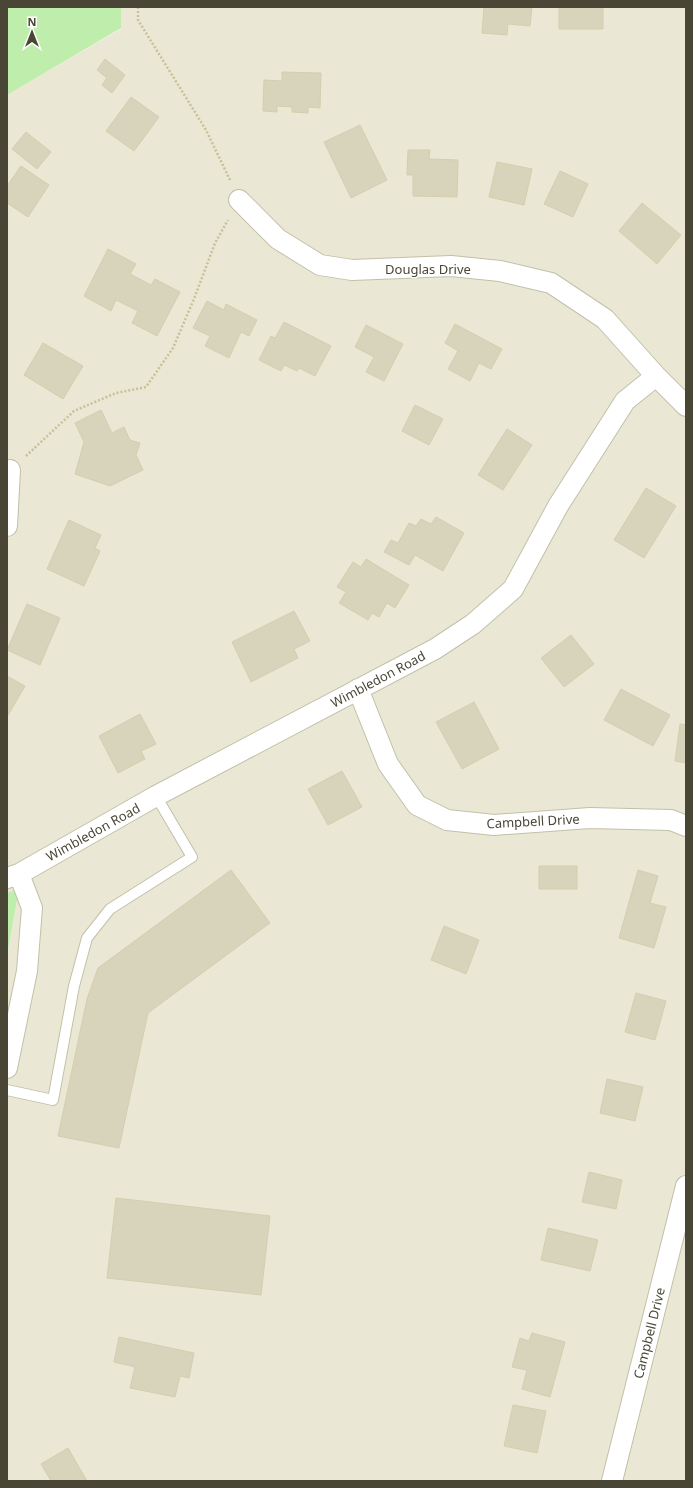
<svg xmlns="http://www.w3.org/2000/svg" width="693" height="1488" font-family="'Noto Sans',sans-serif">
	<style>
		.residential { fill: #eae8d4 }
		.green { fill: #bfedab }
		.building { fill: #d8d4bb; stroke: #d3cead }
		.lines { fill: none; stroke-linecap: round; stroke-linejoin: round }
		.lane-casing { stroke: #c2c0a8; stroke-width: 12 }
		.street-casing { stroke: #c2c0a8; stroke-width: 22 }
		.path { stroke: #c5c198; stroke-width: 2.5; stroke-dasharray: 2 2; stroke-linecap: butt }
		.lane { stroke: #fff; stroke-width: 10 }
		.street { stroke: #fff; stroke-width: 20 }
		.labels { text-anchor: middle; stroke-width: 3; stroke-linejoin: round; paint-order: stroke }
		.street-label { font-size: 13px; fill: #494635; stroke: #fff }
	</style>
	<rect width="100%" height="100%" fill="#f5f4e7"/>
	<path class="residential" d="M121,7H686V1481H7V955L19,889L7,893V95L121,29Z"/>
	<path class="green" d="M7,7H121V28L7,95Z
		M19,889L7,955V893Z"/>
	<path class="building" d="M484,7H532L530,26L508,24L507,35L482,33Z
		M559,7H603V29H559Z
		M105,59L125,75L112,93L102,85L107,78L97,70Z
		M282,72L321,73L320,108L308,107V113L292,112V107L277,106V112L263,111L264,80L282,81Z
		M131,97L159,117L134,151L106,131Z
		M360,125L387,180L351,198L324,142Z
		M26,132L51,152L37,169L12,149Z
		M408,150H430L429,159L458,160L457,197L413,196V175H407Z
		M497,162L532,169L524,205L489,197Z
		M21,166L49,185L28,217L7,203V186Z
		M560,171L588,184L573,217L544,204Z
		M642,203L681,235L657,264L619,231Z
		M108,249L136,264L130,274L151,285L155,279L180,292L157,336L132,323L138,311L116,300L111,311L84,296Z
		M207,301L224,310L226,304L257,320L249,336L241,332L229,358L205,346L210,336L193,328Z
		M284,322L331,346L315,376L299,368L297,371L284,365L281,371L259,360L271,336L275,338Z
		M455,324L502,349L491,369L479,363L470,381L448,369L458,351L445,343Z
		M366,325L403,344L384,381L366,372L374,357L355,347Z
		M43,343L83,366L63,399L24,375Z
		M415,405L443,419L429,445L402,431Z
		M101,410L112,433L124,427L130,440L140,443L136,455L143,470L110,486L75,474L84,442L75,423Z
		M507,429L532,445L503,490L478,475Z
		M646,488L676,506L644,558L614,540Z
		M436,517L464,533L443,571L415,555L409,565L384,552L391,540L398,543L409,523L416,526L421,519L431,524Z
		M69,520L101,535L95,548L100,551L84,586L47,569Z
		M366,559L409,585L395,608L387,603L379,617L372,613L368,620L339,603L346,592L337,587L353,562L361,567Z
		M27,604L60,618L40,665L7,650Z
		M294,611L310,641L294,649L298,658L251,682L232,642Z
		M571,635L594,664L564,687L541,658Z
		M7,676L25,686L7,717Z
		M621,689L670,715L653,746L604,720Z
		M474,702L499,749L462,769L436,722Z
		M140,714L156,744L141,751L145,759L118,773L99,736Z
		M680,724L686,725V763L675,761Z
		M342,771L362,807L328,825L308,789Z
		M539,866H577V889H539Z
		M231,870L270,923L148,1013L119,1148L58,1136L87,999L98,968Z
		M638,870L658,876L650,903L666,907L654,948L619,938Z
		M444,926L479,940L466,974L431,960Z
		M636,993L666,1001L655,1040L625,1032Z
		M607,1079L643,1087L635,1121L600,1113Z
		M589,1172L622,1180L616,1209L582,1202Z
		M116,1198L270,1216L261,1295L107,1278Z
		M548,1228L598,1240L590,1271L541,1260Z
		M532,1333L565,1342L550,1397L522,1389L527,1370L512,1367L520,1338L529,1341Z
		M119,1337L194,1353L189,1378L180,1376L175,1397L130,1388L135,1367L114,1362Z
		M513,1405L546,1411L537,1453L504,1446Z
		M68,1448L87,1481H51L41,1464Z"/>
	<g class="lines">
		<g class="lane-casing">
			<path id="lane" d="M7,1090L53,1100L74,986L87,938L110,909L192,857L156,796"/>
		</g>
		<g class="street-casing">
			<path id="street" d="M239,200L278,239L320,265L352,270L451,266L500,271L551,283L605,319L656,376L686,406
				M7,526L10,470
				M358,689L388,764L417,805L447,820L494,825L590,818L671,820L686,826
				M7,878L19,874L156,796L435,649L473,624L513,589L558,506L625,401L656,376
				M7,1068L27,971L32,908L19,874
				M612,1481L686,1186"/>
		</g>
		<path class="path" d="M138,7V20L206,130L230,180
			M26,456L74,411L116,393L146,387L173,348L194,299L215,243L228,220"/>
		<use href="#lane" class="lane"/>
		<use href="#street" class="street"/>
	</g>
	<g class="labels">
		<g class="street-label">
			<text x="428" y="274">Douglas Drive</text>
			<text transform="translate(378 679) rotate(-28)" y="5">Wimbledon Road</text>
			<text transform="translate(533 821) rotate(-3)" y="5">Campbell Drive</text>
			<text transform="translate(93 832) rotate(-29)" y="5">Wimbledon Road</text>
			<text transform="translate(649 1333) rotate(-76)" y="5">Campbell Drive</text>
		</g>
	</g>
	<rect width="693" height="1488" fill="none" stroke="#494635" stroke-width="16"/>
	<g transform="translate(32 32)" stroke="#ffffff" stroke-width="3" paint-order="stroke">
	<path d="M0-3L7 15L0 10L-7 15Z" fill="#494635"/>
	<text y="-6" font-size="11" font-weight="bold" text-anchor="middle" fill="#494635">N</text>
	</g>
</svg>
